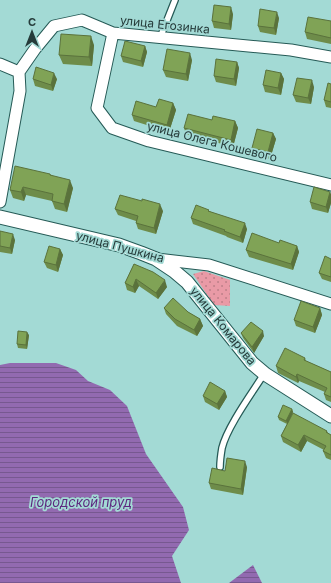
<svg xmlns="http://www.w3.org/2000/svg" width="331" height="583" font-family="Inter,sans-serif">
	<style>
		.park { fill: url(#park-dots) }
		.water { fill: url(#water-rules) }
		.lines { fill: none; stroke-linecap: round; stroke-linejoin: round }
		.service-casing { stroke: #255a56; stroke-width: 8 }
		.minor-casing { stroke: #255a56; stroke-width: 13 }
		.tertiary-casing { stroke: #255a56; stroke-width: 15 }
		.service { stroke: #fff; stroke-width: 5.5 }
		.minor { stroke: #fff; stroke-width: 11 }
		.tertiary { stroke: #fff; stroke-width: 13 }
		.wall { fill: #6e8c4a }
		.shaded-wall { fill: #5a723c }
		.building { fill: #80a356; stroke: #5a723c }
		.labels { text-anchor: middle; stroke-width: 3.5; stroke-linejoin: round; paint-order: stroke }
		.street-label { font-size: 12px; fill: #253b3a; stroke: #a3dad5 }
		.water-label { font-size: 13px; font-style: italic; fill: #5d297f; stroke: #a3dad5 }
	</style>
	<defs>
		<pattern id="park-dots" width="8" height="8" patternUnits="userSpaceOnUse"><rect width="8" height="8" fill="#e99aa6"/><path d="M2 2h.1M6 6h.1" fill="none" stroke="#bd7f88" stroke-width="1.8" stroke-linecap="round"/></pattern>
		<pattern id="water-rules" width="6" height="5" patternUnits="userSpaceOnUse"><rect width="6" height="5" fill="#926ab0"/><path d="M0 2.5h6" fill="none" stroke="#775890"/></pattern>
	</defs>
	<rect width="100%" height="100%" fill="#a3dad5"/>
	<path class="park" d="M204,271L230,280V306L214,305L193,274Z"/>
	<path class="water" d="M10,363H56L76,370L88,381L110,390L127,406L146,454L183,507L189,530L172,556L181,583H0V365Z
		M253,565L262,583H229Z"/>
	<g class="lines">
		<g class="service-casing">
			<path id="service" d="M160,38L175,0
				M220,467C220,461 221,454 222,448C227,427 252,393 264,374"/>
		</g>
		<g class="minor-casing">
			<path id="minor" d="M113,33L97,108L112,128L149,141L331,185
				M0,64L19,72L35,49L54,26L82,20L113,33L291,50L331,57
				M0,202L20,91L19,72
				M157,259L209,265L331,304"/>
		</g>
		<g class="tertiary-casing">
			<path id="tertiary" d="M0,217L119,245L141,253L156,259L174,271L187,282L252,363L265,374L331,416"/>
		</g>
		<use href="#service" class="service"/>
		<use href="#minor" class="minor"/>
		<use href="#tertiary" class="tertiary"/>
	</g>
	<path class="wall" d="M233,14L231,30L214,28L212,21Z
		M279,18L276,35L260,32L258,26Z
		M331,21V44L307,39L305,32Z
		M94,45L92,66L63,64L59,55Z
		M145,46L147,52L143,67L123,62L121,56Z
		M192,60L188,81L166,77L163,70Z
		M237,62L239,68L236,86L216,82L214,76Z
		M281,73L284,79L281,95L265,92L263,85Z
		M33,79H57L53,91L35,86Z
		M331,84V108L326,107L324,100Z
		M314,87L311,104L296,102L293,95Z
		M173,103L176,110L169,132L134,121L132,115Z
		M212,120L235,121L238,128L233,147L186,134L184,128Z
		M273,133L276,139L270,159L254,155L252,148Z
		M50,174L51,175L73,188L67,212L55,209L52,201L26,195L24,201L13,198L10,190Z
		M331,194V203L328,213L312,209L310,202Z
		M115,209L163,211L156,234L138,229L136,223V221L118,215Z
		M209,211L247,229L243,243L227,237L226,236L193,224L191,218Z
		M0,231L15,240L12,254L0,252Z
		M279,243L297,246L299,252L293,270L249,257L246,250Z
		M60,249L63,255L58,272L47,268L44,262Z
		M331,259V282L322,279L319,273Z
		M134,264L167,287L158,299L139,286L135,293L127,290L125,283Z
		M164,308L188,312L200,319L203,326L197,336L177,326L166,314Z
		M320,308L322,315L315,333L296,326L294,320Z
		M241,333L264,336L254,353L243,338Z
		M29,335L27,349L18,348L17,344Z
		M305,358L306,361L331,372V402L326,400L324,394L325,392L299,381L298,383L278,373L276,366Z
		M225,391L227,397L219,410L205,402L203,396Z
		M292,409L293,412L289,421L327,431L328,433L331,435V460L326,458L323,451L324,450L307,441L301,452L283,442L281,436L287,424L279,420L278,417Z
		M247,467L243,495L211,489L209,483L225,471Z"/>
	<path class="shaded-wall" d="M231,7L233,14L231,30L229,24Z
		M277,12L279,18L276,35L274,28Z
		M91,36L94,45L92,66L89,57Z
		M145,46L147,52L143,67L141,61Z
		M190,53L192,60L188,81L186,74Z
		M237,62L239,68L236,86L234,79Z
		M54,73L57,79L53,91L51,85Z
		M281,73L284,79L281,95L278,88Z
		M312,80L314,87L311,104L308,98Z
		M173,103L176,110L169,132L167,125Z
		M235,121L238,128L233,147L231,140Z
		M273,133L276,139L270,159L268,152Z
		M70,180L73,188L67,212L64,204Z
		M23,187L26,195L24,201L21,192Z
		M330,192L331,194V203L328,213L326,207Z
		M160,204L163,211L156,234L154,228Z
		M245,223L247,229L243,243L240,237Z
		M13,234L15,240L12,254L10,248Z
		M297,246L299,252L293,270L291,264Z
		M60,249L63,255L58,272L56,265Z
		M136,279L139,286L135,293L133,287Z
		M165,280L167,287L158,299L156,293Z
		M320,308L322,315L315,333L313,327Z
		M200,319L203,326L197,336L194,330Z
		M263,331L264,336L254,353L252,347Z
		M27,332L29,335L27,349L26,345Z
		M297,374L299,381L298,383L296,377Z
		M225,391L227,397L219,410L217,404Z
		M292,409L293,412L288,424L286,421Z
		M304,435L307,441L301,452L298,445Z
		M245,461L247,467L243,495L241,489Z"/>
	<path class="building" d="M214,5L231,7L229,24L212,21Z
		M260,9L277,12L274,28L258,26Z
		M308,17L331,21V38L305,32Z
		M61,34L91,36L89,57L59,55Z
		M125,41L145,46L141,61L121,56Z
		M167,49L190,53L186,74L163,70Z
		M216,59L237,62L234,79L214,76Z
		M36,67L54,73L51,85L33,79Z
		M266,70L281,73L278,88L263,85Z
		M297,78L312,80L308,98L293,95Z
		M328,83L331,84V102L324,100Z
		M159,99L173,103L167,125L132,115L136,101L156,107Z
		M188,114L212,120L213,116L235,121L231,140L184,128Z
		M257,129L273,133L268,152L252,148Z
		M15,166L50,174V175L70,180L64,204L52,201L53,194L23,187L21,192L10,190Z
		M314,187L330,192L326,207L310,202Z
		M120,195L142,201V199L160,204L154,228L136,223L138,216L115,209Z
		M196,205L209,210L208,211L245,223L240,237L224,231L225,230L191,218Z
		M0,231L13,234L10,248L0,246Z
		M252,233L279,243L280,240L297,246L291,264L246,250Z
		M49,246L60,249L56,265L44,262Z
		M325,256L331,259V277L319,273Z
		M134,264L153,272L165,280L156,293L136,279L133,287L125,283Z
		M173,298L188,312L200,319L194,330L175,319L164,308Z
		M301,301L320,308L313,327L294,320Z
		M251,322L263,331L252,347L241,333Z
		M18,331L27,332L26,345L17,344Z
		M285,348L305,358L304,360L331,372V397L324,394L327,388L297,374L296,377L276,366Z
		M210,382L225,391L217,404L203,396Z
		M283,405L292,409L286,421L278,417Z
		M293,413L327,431L326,432L331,435V455L323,451L326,446L304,435L298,445L281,436Z
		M227,458L245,461L241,489L209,483L212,468L225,471Z"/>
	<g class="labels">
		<g class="street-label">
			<text transform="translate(165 25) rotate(6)" y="4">улица Егозинка</text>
			<text transform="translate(212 142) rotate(14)" y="4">улица Олега Кошевого</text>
			<text transform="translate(120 247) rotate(15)" y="4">улица Пушкина</text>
			<text transform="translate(223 326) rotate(51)" y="4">улица Комарова</text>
		</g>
		<g class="water-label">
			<text x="81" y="507">Городской пруд</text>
		</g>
	</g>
	<g transform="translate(32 32)" stroke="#a3dad5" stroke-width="3" paint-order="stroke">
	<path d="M0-3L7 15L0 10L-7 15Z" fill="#253b3a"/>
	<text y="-6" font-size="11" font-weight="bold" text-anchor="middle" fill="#253b3a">С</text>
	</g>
</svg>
